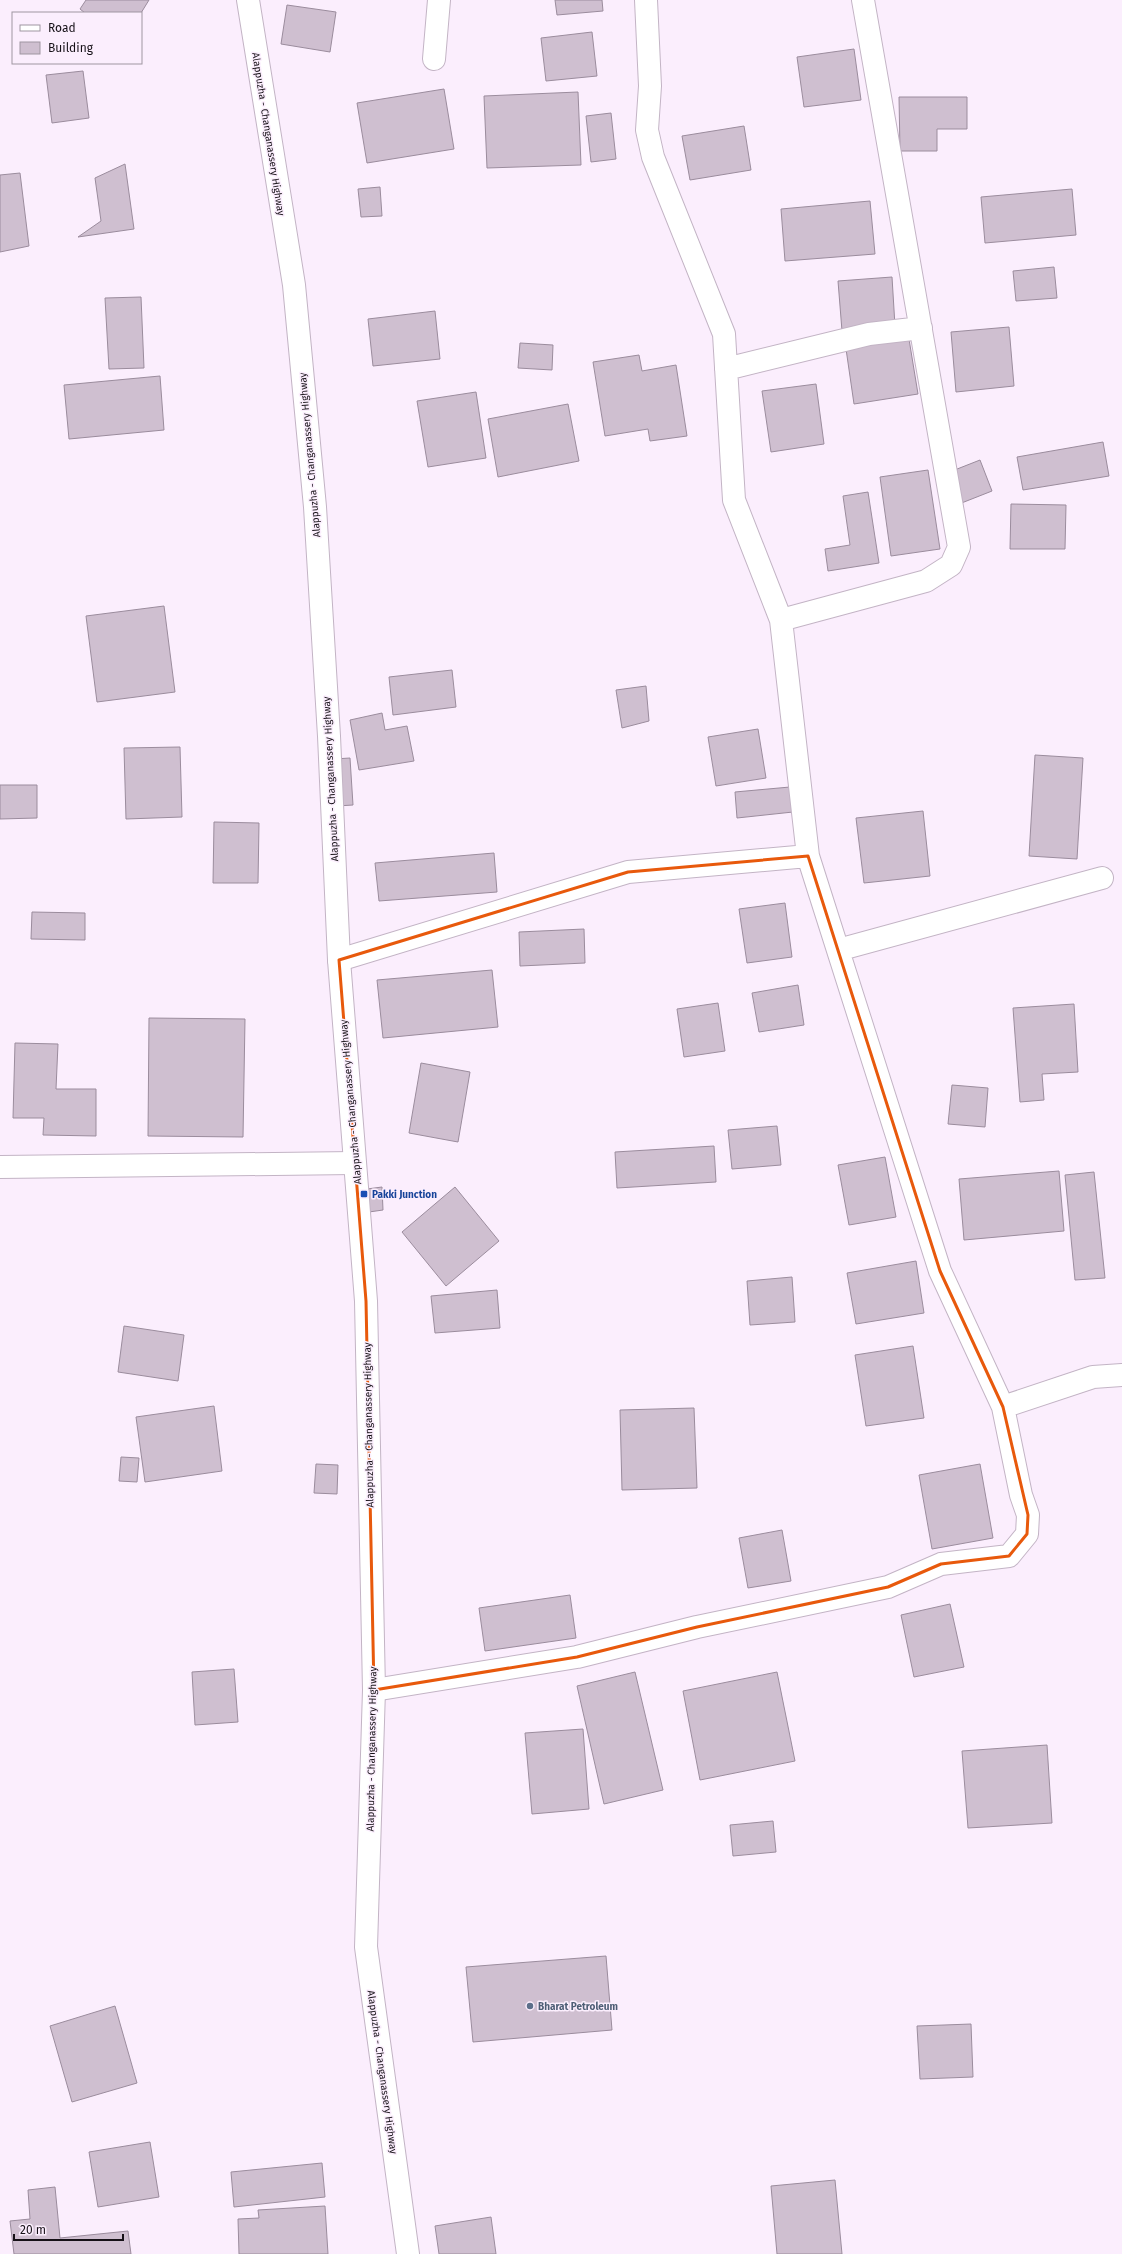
<svg xmlns="http://www.w3.org/2000/svg" width="1122" height="2254" font-family="'Fira Sans',sans-serif">
	<style>
		.building { fill: #cfbfd0; stroke: #9b8c9d }
		.lines { fill: none; stroke-linecap: round; stroke-linejoin: round }
		.minor-casing { stroke: #c3b4c5; stroke-width: 24 }
		.major-casing { stroke: #c3b4c5; stroke-width: 24 }
		.minor { stroke: #fff; stroke-width: 22 }
		.major { stroke: #fff; stroke-width: 22 }
		.marked { fill: none; stroke: #e8590c; stroke-width: 3; stroke-linejoin: round }
		.transit-dot { fill: #1a4fb4; stroke: #fbeefd; stroke-width: 1.5 }
		.service-dot { fill: #5c6f8a; stroke: #fbeefd; stroke-width: 1.5 }
		.labels { text-anchor: middle; stroke-width: 3; stroke-linejoin: round; paint-order: stroke }
		.street-label { font-size: 10px; fill: #161117; stroke: #fbeefd }
		.transit-label { font-size: 10px; font-weight: bold; fill: #164399; stroke: #fbeefd; text-anchor: start }
		.service-label { font-size: 10px; font-weight: bold; fill: #4e5e75; stroke: #fbeefd; text-anchor: start }
	</style>
	<rect width="100%" height="100%" fill="#fbeefd"/>
	<path class="building" d="M86,0H149L141,13H85L80,9Z
		M555,0H602L603,11L557,15Z
		M287,5L336,12L330,52L281,44Z
		M592,32L597,76L546,81L541,38Z
		M854,49L861,100L804,107L797,57Z
		M83,71L89,118L52,123L46,75Z
		M444,89L454,149L367,163L357,103Z
		M578,92L581,165L487,168L484,96Z
		M899,97H967V129H937V151H900Z
		M611,113L616,159L591,162L586,116Z
		M744,126L751,170L690,180L682,136Z
		M125,164L134,229L78,237L101,221L95,178Z
		M20,173L29,246L0,252V175Z
		M380,187L382,216L361,217L358,189Z
		M1072,189L1076,235L985,243L981,197Z
		M870,201L875,254L785,261L781,209Z
		M1054,267L1057,298L1016,301L1013,271Z
		M892,277L895,326L842,331L838,281Z
		M141,297L144,368L109,369L105,298Z
		M435,311L440,359L373,366L368,319Z
		M1009,327L1014,386L956,392L951,332Z
		M908,333L918,394L854,404L845,342Z
		M520,343L553,345L552,370L518,368Z
		M639,355L642,371L676,365L687,436L650,441L648,429L605,436L593,362Z
		M160,376L164,430L69,439L64,385Z
		M816,384L824,444L771,452L762,391Z
		M476,392L486,458L428,467L417,401Z
		M568,404L579,461L498,477L488,419Z
		M1103,442L1109,476L1023,490L1017,457Z
		M980,460L992,491L959,504L947,473Z
		M928,470L940,549L891,556L880,477Z
		M868,492L879,563L828,571L825,549L850,545L843,496Z
		M1011,504L1066,505L1065,549H1010Z
		M164,606L175,692L97,702L86,616Z
		M452,670L456,707L393,715L389,677Z
		M646,686L649,721L622,728L616,690Z
		M382,713L385,730L407,726L414,761L359,770L350,720Z
		M758,729L766,778L716,786L708,737Z
		M180,747L182,817L126,819L124,748Z
		M1035,755L1083,758L1077,859L1029,856Z
		M350,758L353,805L337,806L334,759Z
		M0,785H37V818L0,819Z
		M790,787L793,812L737,818L735,792Z
		M923,811L930,876L864,883L856,818Z
		M214,822L259,823L258,883H213Z
		M494,853L497,892L379,901L375,863Z
		M785,903L792,957L747,963L739,909Z
		M32,912L85,913V940L31,939Z
		M584,929L585,963L520,966L519,932Z
		M492,970L498,1027L383,1038L377,980Z
		M798,985L804,1025L759,1032L752,993Z
		M718,1003L725,1051L684,1057L677,1009Z
		M1074,1004L1078,1072L1042,1074L1044,1100L1020,1102L1013,1008Z
		M149,1018L245,1019L243,1137L148,1136Z
		M15,1043L58,1044L56,1089H96V1136L43,1135L44,1118H13Z
		M421,1063L470,1072L458,1142L409,1133Z
		M952,1085L988,1088L985,1127L948,1124Z
		M777,1126L781,1165L732,1169L728,1130Z
		M714,1146L716,1182L617,1188L615,1152Z
		M885,1157L896,1217L849,1225L838,1165Z
		M1059,1171L1064,1231L964,1240L959,1179Z
		M1094,1172L1105,1278L1075,1280L1065,1175Z
		M382,1187L383,1210L369,1212L367,1189Z
		M455,1187L499,1241L446,1286L402,1232Z
		M916,1261L924,1313L856,1324L847,1273Z
		M792,1277L795,1322L750,1325L747,1281Z
		M497,1290L500,1328L435,1333L431,1296Z
		M124,1326L184,1335L178,1381L118,1372Z
		M913,1346L924,1418L866,1426L855,1355Z
		M214,1406L222,1471L145,1482L136,1417Z
		M694,1408L697,1488L622,1490L620,1410Z
		M121,1457L139,1458L137,1482L119,1481Z
		M316,1464L338,1465L337,1494L314,1493Z
		M980,1464L993,1538L932,1549L919,1475Z
		M782,1530L791,1581L748,1588L739,1538Z
		M570,1595L576,1638L485,1651L479,1608Z
		M950,1604L964,1667L914,1677L901,1615Z
		M234,1669L238,1722L195,1725L192,1672Z
		M635,1672L663,1790L604,1804L577,1686Z
		M777,1672L795,1761L700,1780L683,1691Z
		M583,1729L589,1809L532,1814L525,1733Z
		M1047,1745L1052,1823L968,1828L962,1751Z
		M773,1821L776,1852L733,1856L730,1825Z
		M606,1956L612,2030L473,2042L466,1967Z
		M115,2006L137,2083L72,2102L50,2026Z
		M971,2024L973,2077L920,2079L917,2026Z
		M150,2142L159,2197L98,2207L89,2152Z
		M322,2163L325,2197L234,2207L231,2172Z
		M835,2180L842,2254H777L771,2186Z
		M55,2187L60,2238L128,2231L131,2254H14L10,2221L30,2219L28,2190Z
		M325,2206L328,2254H239L238,2219L259,2218L258,2210Z
		M491,2217L496,2254H439L435,2226Z"/>
	<g class="lines">
		<g class="minor-casing">
			<path id="minor" d="M646,0L650,86L647,130L653,157L724,334L734,500L781,620L808,856L940,1271L1003,1407
				M434,59L439,0
				M726,369L869,334L921,328
				M781,620L926,581L951,565L959,547L863,0
				M838,950L1102,878
				M339,960L628,872L808,856
				M0,1167L354,1163
				M374,1690L577,1657L697,1627L888,1587L941,1564L1009,1556L1027,1534L1028,1515L1021,1495L1003,1407L1093,1377L1122,1375"/>
		</g>
		<g class="major-casing">
			<path id="major" d="M248,0L294,285L315,507L329,736L339,960L366,1301L374,1690L366,1947L408,2254"/>
		</g>
		<use href="#minor" class="minor"/>
		<use href="#major" class="major"/>
	</g>
	<path class="marked" d="M808,856L940,1271L1003,1407L1028,1515L1027,1534L1009,1556L941,1564L888,1587L697,1627L577,1657L374,1690L366,1301L339,960L628,872Z"/>
	<rect class="transit-dot" x="360" y="1190" width="8" height="8" rx="2"/>
	<circle class="service-dot" cx="530" cy="2006" r="4"/>
	<g class="labels">
		<g class="street-label">
			<text transform="translate(269 134) rotate(81)" y="4">Alappuzha - Changanassery Highway</text>
			<text transform="translate(309 455) rotate(-95)" y="4">Alappuzha - Changanassery Highway</text>
			<text transform="translate(330 779) rotate(-93)" y="4">Alappuzha - Changanassery Highway</text>
			<text transform="translate(350 1102) rotate(-95)" y="4">Alappuzha - Changanassery Highway</text>
			<text transform="translate(368 1425) rotate(-91)" y="4">Alappuzha - Changanassery Highway</text>
			<text transform="translate(371 1749) rotate(-89)" y="4">Alappuzha - Changanassery Highway</text>
			<text transform="translate(383 2072) rotate(82)" y="4">Alappuzha - Changanassery Highway</text>
		</g>
		<g class="transit-label">
			<text x="372" y="1198">Pakki Junction</text>
		</g>
		<g class="service-label">
			<text x="538" y="2010">Bharat Petroleum</text>
		</g>
	</g>
	<rect x="12" y="12" width="130" height="52" fill="#fbeefd" stroke="#9f96a1"/>
	<rect x="20" y="25" width="20" height="6" fill="#ffffff" stroke="#9f96a1"/>
	<text x="48" y="32" font-size="12" fill="#161117">Road</text>
	<rect x="20" y="42" width="20" height="12" fill="#cfbfd0" stroke="#9f96a1"/>
	<text x="48" y="52" font-size="12" fill="#161117">Building</text>
	<path d="M14 2234v6h109v-6" fill="none" stroke="#161117" stroke-width="2"/>
	<text x="20" y="2234" font-size="12" fill="#161117" stroke="#fbeefd" stroke-width="3" paint-order="stroke">20 m</text>
</svg>
